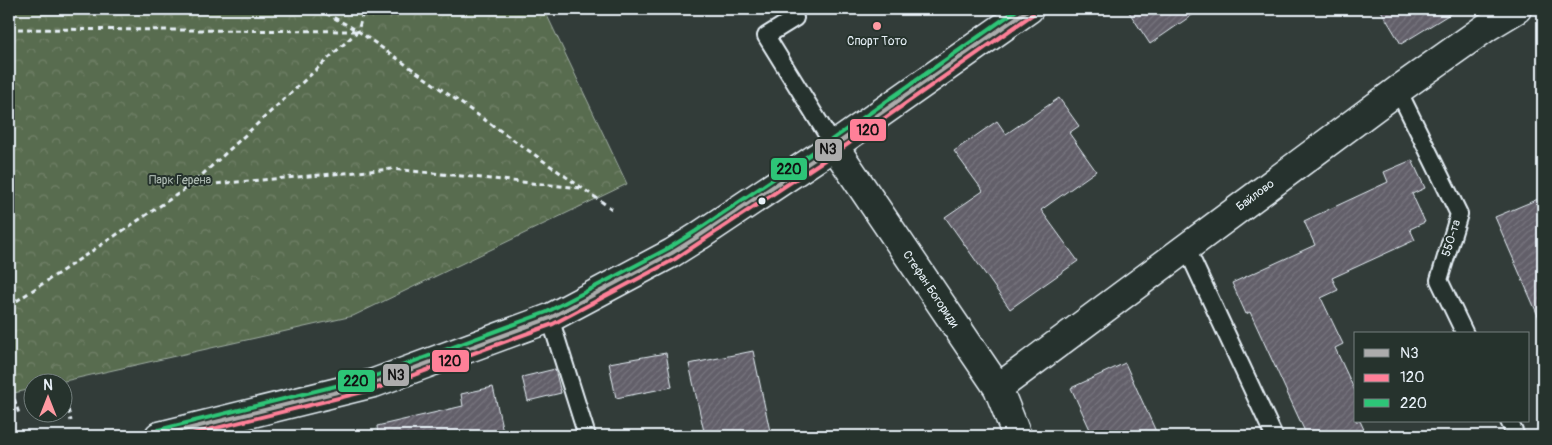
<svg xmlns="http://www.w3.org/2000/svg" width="1552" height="445" font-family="Pangolin,sans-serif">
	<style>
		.forest { fill: url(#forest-crowns); stroke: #a0aea4 }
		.building { fill: url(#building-hatch); stroke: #e8f1f8 }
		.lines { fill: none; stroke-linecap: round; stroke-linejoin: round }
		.lane-casing { stroke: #e8f1f8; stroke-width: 20 }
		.street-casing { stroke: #e8f1f8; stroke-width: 31 }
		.secondary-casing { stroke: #e8f1f8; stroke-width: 31 }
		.path { stroke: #e8f1f8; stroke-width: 3; stroke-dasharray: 5 4; stroke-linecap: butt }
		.lane { stroke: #26332d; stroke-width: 16 }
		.street { stroke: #26332d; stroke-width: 28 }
		.secondary { stroke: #26332d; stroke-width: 28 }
		.bus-1-casing { stroke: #26332d; stroke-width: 8 }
		.bus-2-casing { stroke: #26332d; stroke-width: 8 }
		.bus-3-casing { stroke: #26332d; stroke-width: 8 }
		.bus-1 { stroke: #acacac; stroke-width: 4 }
		.bus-2 { stroke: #ff8098; stroke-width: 4 }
		.bus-3 { stroke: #2dc577; stroke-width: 4 }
		.poi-dot { fill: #ff9aa2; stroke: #26332d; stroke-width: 2 }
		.bus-dot { fill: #e8f1f8; stroke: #26332d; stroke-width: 2 }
		.labels { text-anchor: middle; stroke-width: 4; stroke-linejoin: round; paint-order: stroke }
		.poi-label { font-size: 12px; fill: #e8f1f8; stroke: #26332d }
		.park-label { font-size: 12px; fill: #afbcb4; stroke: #26332d }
		.street-label { font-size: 12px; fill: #e8f1f8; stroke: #26332d }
		.line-badge { stroke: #26332d; stroke-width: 2 }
		.pale-badge-label { font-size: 14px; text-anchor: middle; font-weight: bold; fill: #111 }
	</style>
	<defs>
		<pattern id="forest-crowns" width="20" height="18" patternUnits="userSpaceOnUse" patternTransform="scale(1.25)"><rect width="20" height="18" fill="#596c4f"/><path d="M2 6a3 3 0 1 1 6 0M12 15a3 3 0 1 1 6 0" fill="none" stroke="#718169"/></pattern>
		<pattern id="building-hatch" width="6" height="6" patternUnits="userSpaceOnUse" patternTransform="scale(1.25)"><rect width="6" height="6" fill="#625e69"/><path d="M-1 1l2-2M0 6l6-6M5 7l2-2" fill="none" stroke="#78767f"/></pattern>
	</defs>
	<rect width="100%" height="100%" fill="#323c39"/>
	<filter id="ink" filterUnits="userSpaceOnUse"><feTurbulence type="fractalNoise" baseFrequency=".02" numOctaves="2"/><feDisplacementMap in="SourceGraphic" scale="10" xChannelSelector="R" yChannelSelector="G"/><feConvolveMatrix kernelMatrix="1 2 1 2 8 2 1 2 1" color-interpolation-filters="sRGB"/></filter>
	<g filter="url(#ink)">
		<path class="forest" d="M9,9H544L627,184L353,316L60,382H32V389L9,394Z"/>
		<path class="building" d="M1127,9H1201L1150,44Z
			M1380,9H1458L1401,44Z
			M1059,98L1079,126L1069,133L1096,171L1041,210L1078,261L1010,309L945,217L983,191L954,151L997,121L1006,134Z
			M1412,160L1425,188L1412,194L1425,222L1410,229L1415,240L1332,278L1338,290L1321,298L1343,344L1335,348L1356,393V421H1360L1367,436H1307L1250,312L1246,314L1232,283L1315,245L1304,221L1388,182L1384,172Z
			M1543,197V327L1495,217Z
			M753,351L771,436H705L689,364Z
			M666,353L672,387L616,398L609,363Z
			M1125,363L1158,436H1093L1071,388Z
			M555,369L561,393L528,401L522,377Z
			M493,387L504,436H378L377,426L463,406L461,394Z"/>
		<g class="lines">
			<g class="lane-casing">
				<path id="lane" d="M788,9L795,18L766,36L834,146
					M1398,90L1459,214L1439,280L1465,334
					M1186,247L1274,436
					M550,318L587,436
					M1509,421L1516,436"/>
			</g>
			<g class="street-casing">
				<path id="street" d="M834,146L998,388L1017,436
					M998,388L1398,90L1487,27L1517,9"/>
			</g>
			<g class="secondary-casing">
				<path id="secondary" d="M159,436L374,383L550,318L672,253L699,236L834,146L1029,9"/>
			</g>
			<path class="path" d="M318,9L358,31L612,209
				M9,29L356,31
				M190,186L392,169L581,188
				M9,306L190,186L358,31L364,9
				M9,382L19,414
				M66,401L71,421"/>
			<use href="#lane" class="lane"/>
			<use href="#street" class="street"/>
			<use href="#secondary" class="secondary"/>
			<g class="bus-1-casing">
				<path id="bus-1" d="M159,436L374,383L550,318L672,253L699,236L834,146L1029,9"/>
			</g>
			<g class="bus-2-casing">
				<path id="bus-2" d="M184,436L375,389L553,324L675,259L702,241L838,151L1033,14"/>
			</g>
			<g class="bus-3-casing">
				<path id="bus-3" d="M158,430L372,377L547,312L669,248L696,231L830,141L1018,9"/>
			</g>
			<use href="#bus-1" class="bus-1"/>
			<use href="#bus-2" class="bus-2"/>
			<use href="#bus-3" class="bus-3"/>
		</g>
	</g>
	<circle class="poi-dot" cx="877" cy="26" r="5"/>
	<circle class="bus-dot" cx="762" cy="201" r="4.5"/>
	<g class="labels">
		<g class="poi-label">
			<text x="877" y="45">Спорт Тото</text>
		</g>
		<g class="park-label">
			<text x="180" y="184">Парк Герена</text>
		</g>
		<g class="street-label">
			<text transform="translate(1255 195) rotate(-37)" y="4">Байлово</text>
			<text transform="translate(1451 238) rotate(-73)" y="4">550-та</text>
			<text transform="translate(931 289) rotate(56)" y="4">Стефан Богориди</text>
		</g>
	</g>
	<g class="line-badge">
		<rect x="849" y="118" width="38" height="24" rx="5" fill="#ff8098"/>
		<rect x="814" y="138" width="29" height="24" rx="5" fill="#acacac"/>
		<rect x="770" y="157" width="38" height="24" rx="5" fill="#2dc577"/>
		<rect x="431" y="349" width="39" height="24" rx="5" fill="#ff8098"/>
		<rect x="382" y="363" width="28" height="24" rx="5" fill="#acacac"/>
		<rect x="337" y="369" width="39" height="24" rx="5" fill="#2dc577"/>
	</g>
	<g class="pale-badge-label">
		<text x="868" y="135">120</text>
		<text x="828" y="154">N3</text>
		<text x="789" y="174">220</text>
		<text x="450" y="366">120</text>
		<text x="396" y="380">N3</text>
		<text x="356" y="386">220</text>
	</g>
	<rect width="1552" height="445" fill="none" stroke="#26332d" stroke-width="30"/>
	<rect x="15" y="15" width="1522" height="415" fill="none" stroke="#e8f1f8" stroke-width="2" filter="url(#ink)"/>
	<rect x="1354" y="332" width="175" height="90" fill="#26332d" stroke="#747f7e"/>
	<rect x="1364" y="349" width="25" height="8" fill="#acacac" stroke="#747f7e"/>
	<text x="1400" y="358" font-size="15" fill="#e8f1f8">N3</text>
	<rect x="1364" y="374" width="25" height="8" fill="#ff8098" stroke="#747f7e"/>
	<text x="1400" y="382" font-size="15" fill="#e8f1f8">120</text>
	<rect x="1364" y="399" width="25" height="8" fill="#2dc577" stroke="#747f7e"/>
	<text x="1400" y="408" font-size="15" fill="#e8f1f8">220</text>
	<g transform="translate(48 398)"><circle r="24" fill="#26332d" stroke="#747f7e"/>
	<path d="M0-4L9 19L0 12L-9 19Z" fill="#ff9aa2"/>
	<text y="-8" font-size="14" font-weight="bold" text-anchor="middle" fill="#e8f1f8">N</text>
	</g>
</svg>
